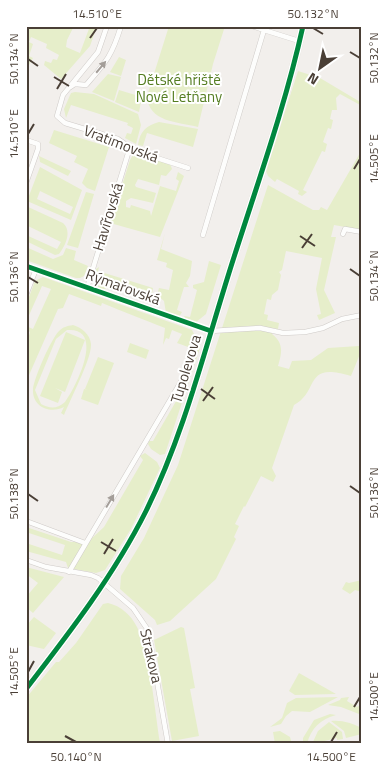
<svg xmlns="http://www.w3.org/2000/svg" width="388" height="770" font-family="'Titillium Web',sans-serif">
	<style>
		.green { fill: #e6eeca; fill-rule: evenodd }
		.lines { fill: none; stroke-linecap: round; stroke-linejoin: round }
		.minor-casing { stroke: #cfcbc8; stroke-width: 5.5 }
		.secondary-casing { stroke: #d4ccc3; stroke-width: 8 }
		.minor { stroke: #fdfdfc; stroke-width: 4.5 }
		.secondary { stroke: #f7f4ef; stroke-width: 6 }
		.cycleway-casing { stroke: #fff; stroke-width: 8 }
		.cycleway { stroke: #00873e; stroke-width: 5 }
		.oneway { fill: #a49e99 }
		.ticks { fill: none; stroke: #4a3f36; stroke-width: 2 }
		.labels { text-anchor: middle; stroke-width: 4; stroke-linejoin: round; paint-order: stroke }
		.park-label { font-size: 15px; fill: #547d21; stroke: #fff }
		.street-label { font-size: 15px; fill: #4a3f36; stroke: #fff }
		.neatline { fill: none; stroke: #4a3f36; stroke-width: 2 }
		.ticks-label { font-size: 12px; text-anchor: middle; fill: #4a3f36 }
	</style>
	<rect width="100%" height="100%" fill="#f2efec"/>
	<path class="green" d="M26,26H74L67,40L66,47L80,53L90,26H97L90,46L61,79L44,65L45,61L51,63L53,59L57,60L59,55L46,48L47,44L31,37L29,42L33,44L29,56L33,58L29,65L26,62Z
		M169,26H225L213,64L198,127C178,122 148,122 147,96Z
		M119,57L126,60L121,76L110,72Z
		M298,71L320,78L362,103V106L340,94L336,98L337,110H332L330,119L333,120L331,129L328,128L323,142L327,144L325,152L322,151L303,190L307,192L302,196L298,194L299,191L277,179L275,182L268,176L266,171Z
		M108,74L121,77L114,101L92,92Z
		M119,90L142,97L139,112L115,102Z
		M75,92L94,94L138,114L141,125L136,144L125,138L127,133L131,134L133,128L127,125L128,123L71,105L66,118L64,109L71,93Z
		M159,122L198,129L193,147L147,133L143,146L138,145C140,131 146,126 159,122Z
		M54,130L109,147L95,191L87,188L82,183L88,169L74,162L77,156L49,143Z
		M360,153L362,230L334,225L331,237H336L324,290L335,313L319,320L317,315L321,314L316,289L322,258L286,251L282,270L279,272L281,275L278,290L272,295L271,300L267,299L264,314L268,315L267,320L279,323L278,329L272,328V334C284,343 282,353 278,366L289,369L292,361L311,360L328,348L359,346L362,349L351,376C303,361 320,391 294,405L272,468L276,476L273,482L261,476L245,507L244,506L235,524L239,526L234,537L236,539L216,579L170,621L157,625L155,620L120,589L121,576L144,538L178,465L268,185L313,210H319L321,207L327,210Z
		M138,154L170,164L172,169L166,176L161,175L159,185L138,179L135,185L136,187L156,193L153,203L131,198L126,201V207L130,208L131,205L150,211L151,216L160,186L176,191L179,181L176,179L178,172L184,176L160,237L110,223L130,160L133,155Z
		M39,156L71,171L68,176L40,162Z
		M40,167L82,190L71,220L27,201ZM40,191L73,207L70,214L37,199Z
		M86,192L94,194L78,248L67,245Z
		M26,206L63,223C72,231 66,245 59,254L55,255L26,241V235L57,249L61,242L28,226L26,228Z
		M165,233L161,249L192,261L190,276L186,283L189,287H184L177,310L182,312L179,317L166,313L164,301L157,295L159,288L169,290L173,270L166,267L167,263L157,260Z
		M26,247L53,259L63,255L66,248L76,251L74,260L88,266L84,276L80,278H76L26,260Z
		M209,261L221,265L206,314L195,323L186,320L184,316L190,317L197,290L193,288V285L204,282Z
		M99,267L98,271L153,288L152,294L107,277V288L103,290L98,288L95,281L96,269Z
		M43,277L192,330L196,338V345L193,344L191,348L177,343L182,334L172,330L169,339L166,338L163,345L165,328C142,319 124,312 102,303L101,306L69,294L63,308L58,309L26,382V355L29,348L26,346L30,332L26,330V326L33,329L51,289L42,286L26,322V305L35,281Z
		M73,325C82,328 90,334 91,344C92,358 70,400 64,415L61,413L64,407C50,414 32,407 33,389C34,378 51,339 59,331C63,327 67,326 73,325ZM67,330C106,327 76,387 65,402C57,409 50,409 41,404L35,390L56,339Z
		M66,332L85,340L65,392L55,388L62,392L58,403L40,396Z
		M130,343L149,350L146,359L127,352Z
		M200,343V348L165,454L160,455L151,449L148,444L149,441H153L186,384L184,380Z
		M98,357L114,363L98,405L81,399L84,389L88,390L85,389Z
		M145,453L157,462L160,468L131,529L105,570L96,573L68,568L66,562L26,551V543L62,555L65,545L26,532V527L71,542H83L91,539L104,527L143,460L140,456Z
		M26,567L64,577L33,613L26,607V597L38,583L26,574Z
		M362,580V592L355,590L350,594L342,589L346,582L349,583Z
		M108,603C121,606 131,615 137,627C150,652 155,713 160,743L26,744V698L56,662H59L76,643L103,604Z
		M34,617L56,633L44,649L26,645V626Z
		M181,627L184,628L195,688L190,689L199,736L172,741L154,640Z
		M299,673L336,694L295,695L289,691Z
		M338,697L310,712L292,711L286,716L281,724L270,727L282,718L287,703L296,698Z
		M349,697L347,701L357,707L362,704L359,714L341,707L328,705L340,700L341,698Z
		M330,714L336,715C321,719 311,728 307,744H303V738L314,720Z
		M331,721C343,720 351,723 362,728V734L346,738L344,731Z
		M329,722L342,732L343,739L337,740V738L312,744L318,731Z
		M280,731L290,737L292,744H275L273,732Z"/>
	<g class="lines">
		<g class="minor-casing">
			<path id="minor" d="M107,26L98,52L63,95L57,116L65,123L118,139L135,151L188,168
				M252,26L264,30
				M69,88L75,84L86,85C106,62 112,56 121,26
				M26,140L38,144V149L26,183
				M343,234L345,229L362,232
				M203,235L264,30L299,41
				M26,266L211,331L260,328L283,333L305,332L323,328L342,319L362,315
				M87,288L130,147
				M26,295L36,269
				M26,521L85,543
				M26,560L46,567L91,575L98,578L133,608L148,630L168,744
				M69,572L182,380"/>
		</g>
		<g class="secondary-casing">
			<path id="secondary" d="M26,689C70,632 114,575 146,511C186,430 207,340 235,254C259,179 286,103 303,26"/>
		</g>
		<use href="#minor" class="minor"/>
		<use href="#secondary" class="secondary"/>
		<g class="cycleway-casing">
			<path id="cycleway" d="M26,266L211,331
				M26,689C70,632 114,575 146,511C186,430 207,340 235,254C259,179 286,103 303,26"/>
		</g>
		<use href="#cycleway" class="cycleway"/>
	</g>
	<defs><path id="oneway-solid" d="M-6-.8H1V-3.2L6.5 0L1 3.2V.8H-6Z" transform="scale(1.25)"/></defs>
	<g class="oneway">
		<use href="#oneway-solid" transform="translate(101 67) rotate(-50)"/>
		<use href="#oneway-solid" transform="translate(110 501) rotate(-59)"/>
	</g>
	<path class="ticks" d="M313,28L323,34M90,38L97,28M350,52L360,58M28,59L38,66M54,77L69,86M57,89L66,74M28,134L34,124M354,169L360,159M300,236L315,246M302,248L312,234M350,269L360,276M28,277L38,283M201,389L215,399M203,401L213,387M350,486L360,493M28,494L38,501M101,542L116,551M104,554L113,539M28,672L34,661M354,707L360,697M65,736L76,742M331,742L337,732"/>
	<g class="labels">
		<g class="park-label">
			<text x="179" y="85">Dětské hřiště<tspan x="179" dy="17">Nové Letňany</tspan></text>
		</g>
		<g class="street-label">
			<text transform="translate(121 144) rotate(21)" y="5">Vratimovská</text>
			<text transform="translate(108 217) rotate(-73)" y="5">Havířovská</text>
			<text transform="translate(123 287) rotate(20)" y="5">Rýmařovská</text>
			<text transform="translate(186 369) rotate(-73)" y="5">Tupolevova</text>
			<text transform="translate(151 656) rotate(77)" y="5">Strakova</text>
		</g>
	</g>
	<rect width="388" height="770" fill="none" stroke="#ffffff" stroke-width="55"/>
	<g transform="translate(320 68) rotate(213)" stroke="#ffffff" stroke-width="4" paint-order="stroke">
	<path d="M0-4L9 19L0 12L-9 19Z" fill="#4a3f36"/>
	<text y="-8" font-size="14" font-weight="bold" text-anchor="middle" fill="#4a3f36">N</text>
	</g>
	<rect x="28" y="28" width="332" height="714" class="neatline"/>
	<g class="ticks-label">
		<text x="97" y="18">14.510°E</text>
		<text x="313" y="18">50.132°N</text>
		<text transform="translate(374 58) rotate(-90)" y="4">50.132°N</text>
		<text transform="translate(14 59) rotate(-90)" y="4">50.134°N</text>
		<text transform="translate(14 134) rotate(-90)" y="4">14.510°E</text>
		<text transform="translate(374 159) rotate(-90)" y="4">14.505°E</text>
		<text transform="translate(374 276) rotate(-90)" y="4">50.134°N</text>
		<text transform="translate(14 277) rotate(-90)" y="4">50.136°N</text>
		<text transform="translate(374 493) rotate(-90)" y="4">50.136°N</text>
		<text transform="translate(14 494) rotate(-90)" y="4">50.138°N</text>
		<text transform="translate(14 672) rotate(-90)" y="4">14.505°E</text>
		<text transform="translate(374 697) rotate(-90)" y="4">14.500°E</text>
		<text x="76" y="761">50.140°N</text>
		<text x="331" y="761">14.500°E</text>
	</g>
</svg>
